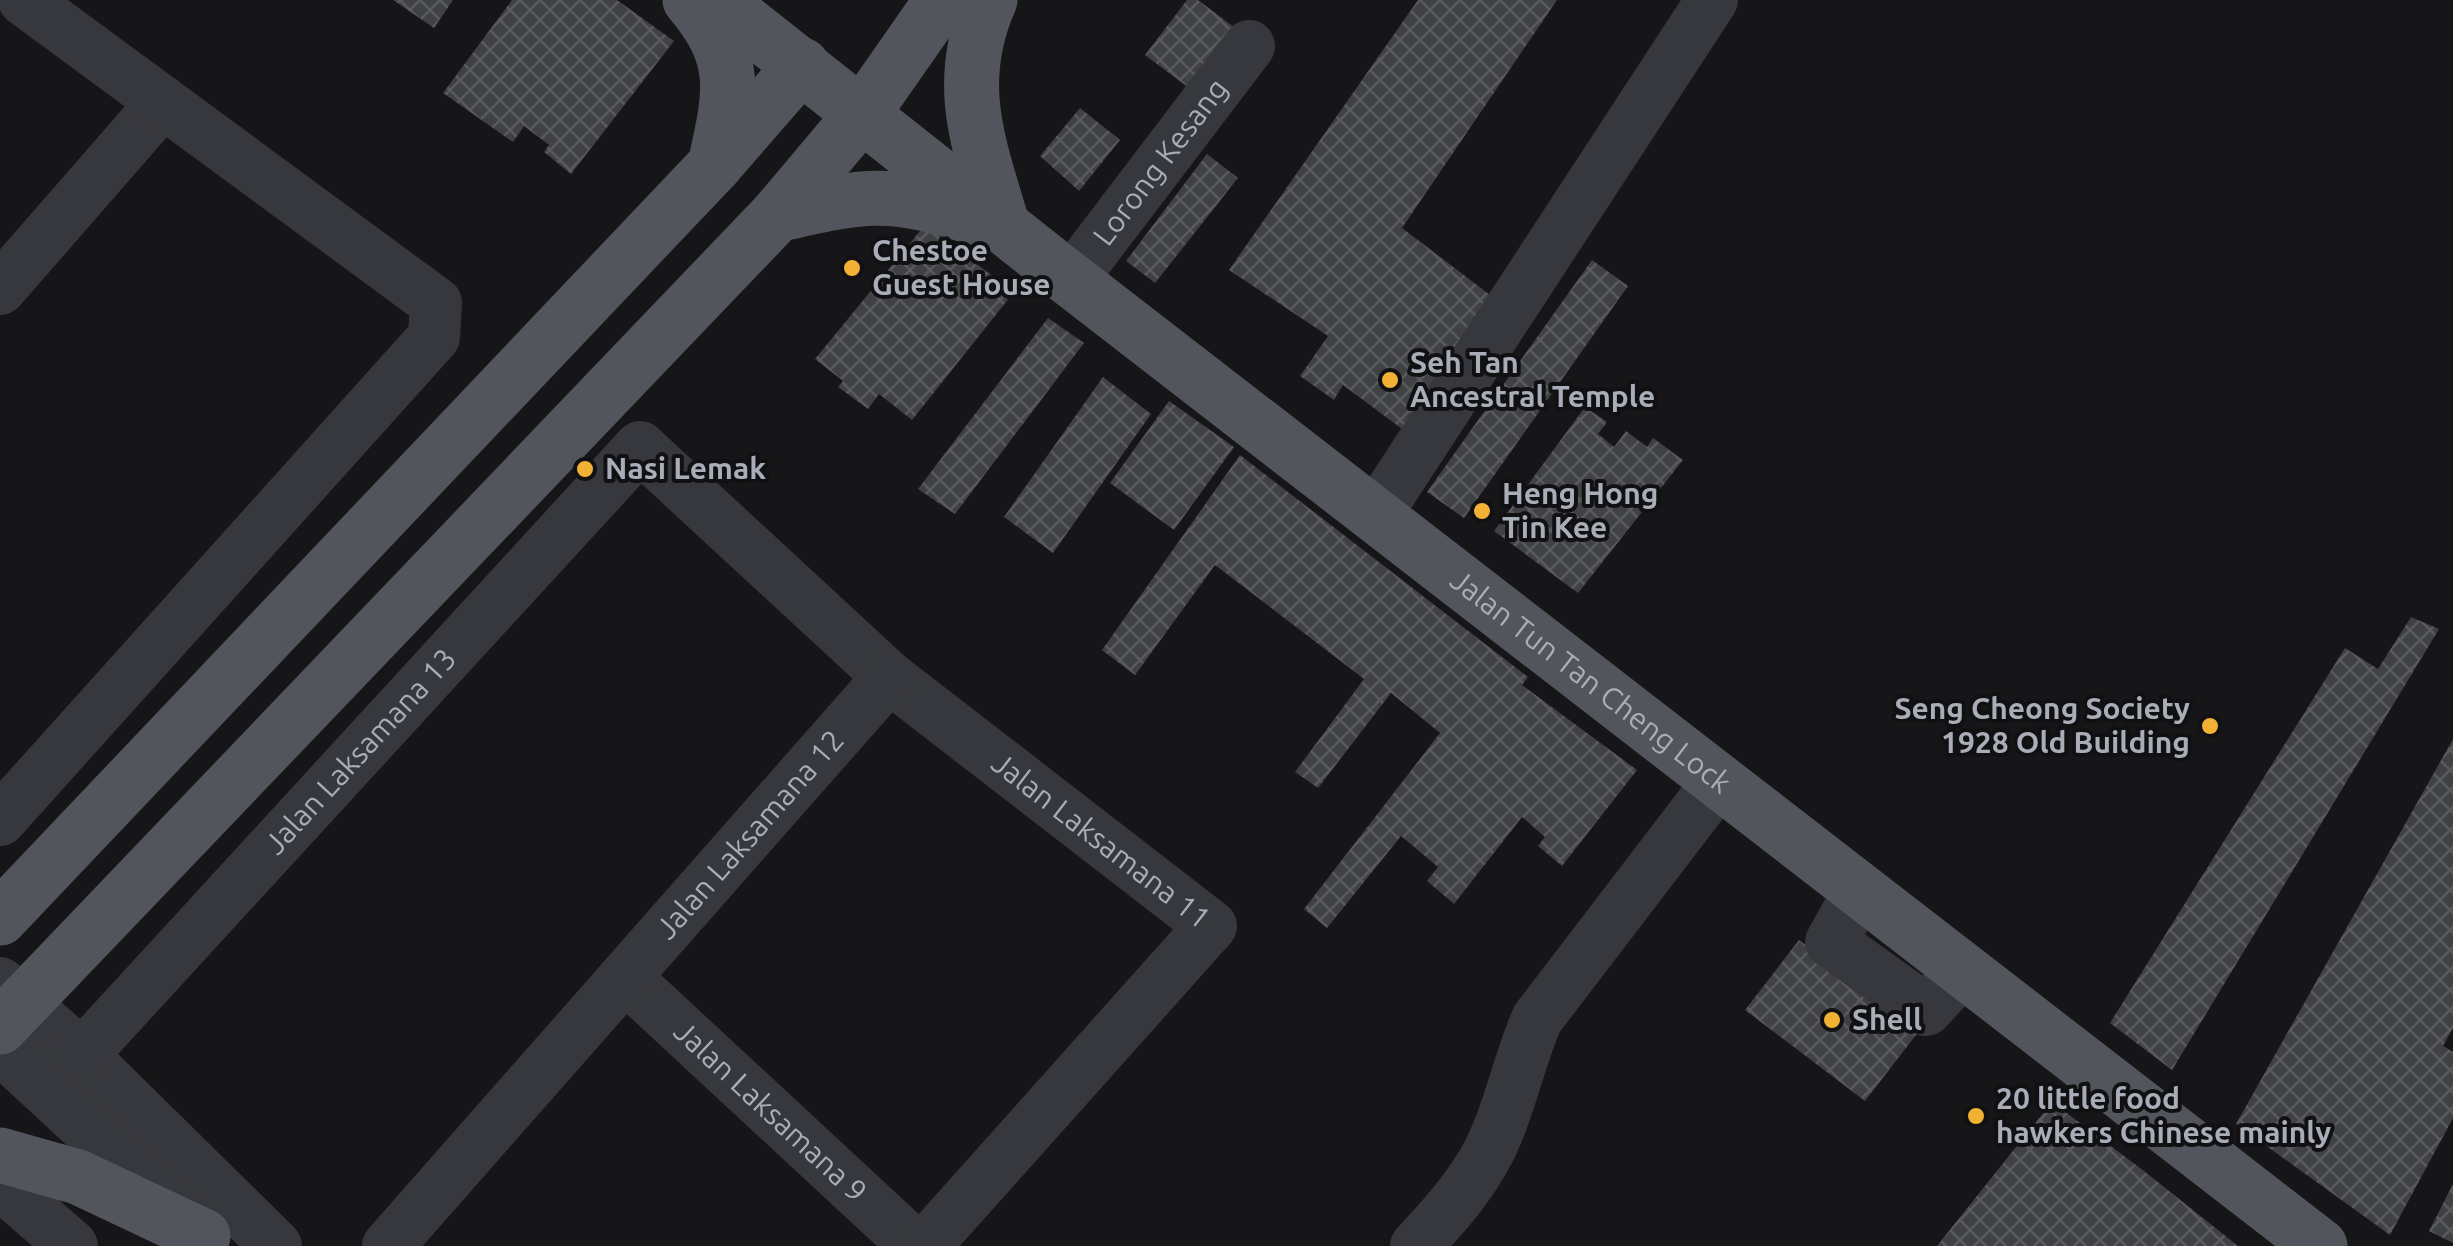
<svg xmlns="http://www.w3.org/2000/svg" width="2453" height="1246" font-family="Ubuntu,sans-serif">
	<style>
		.building { fill: url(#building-cross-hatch) }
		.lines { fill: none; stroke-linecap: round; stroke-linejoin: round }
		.minor { stroke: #37383d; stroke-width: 52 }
		.major { stroke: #53555c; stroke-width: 55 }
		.poi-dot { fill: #f2b134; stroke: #111113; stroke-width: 4 }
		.labels { text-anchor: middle; stroke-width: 8; stroke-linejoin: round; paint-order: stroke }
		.street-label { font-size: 30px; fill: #a8adb8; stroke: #111113 }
		.poi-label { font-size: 30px; font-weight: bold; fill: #a8adb8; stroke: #111113; text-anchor: start }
	</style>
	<defs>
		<pattern id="building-cross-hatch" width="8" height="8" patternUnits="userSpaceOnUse" patternTransform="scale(2.5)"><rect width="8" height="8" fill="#404145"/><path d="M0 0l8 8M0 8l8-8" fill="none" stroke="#595a5e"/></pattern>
	</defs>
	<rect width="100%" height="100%" fill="#161618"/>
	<path class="building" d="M393,0H453L434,28Z
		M512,0H617L674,41L571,174L544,152L549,145L524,126L513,142L443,93Z
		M1187,0H1198L1243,34L1197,94L1145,55Z
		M1418,0H1557L1402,228L1498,301L1402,429L1343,385L1334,400L1300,376L1328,336L1229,270Z
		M1080,108L1120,140L1079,191L1040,156Z
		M1207,154L1238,178L1155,283L1126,261Z
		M925,225L1014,292L912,420L879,394L868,409L838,387L843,381L815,359Z
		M1592,260L1628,286L1464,518L1427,492Z
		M1048,318L1084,343L955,514L918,489Z
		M1103,377L1151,414L1053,553L1004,517Z
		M1169,401L1234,447L1174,530L1110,483Z
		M1585,407L1607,422L1598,434L1614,447L1626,431L1647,447L1653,438L1683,460L1578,593L1494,531Z
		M1240,455L1528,677L1522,685L1637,770L1562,866L1538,846L1545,837L1522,817L1454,904L1427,881L1438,867L1401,836L1327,928L1304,909L1440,733L1391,693L1318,788L1295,772L1364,679L1215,565L1135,675L1102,650Z
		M2411,617L2439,629L2172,1070L2110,1023L2345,648L2378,669Z
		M2453,739V1028L2443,1046L2453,1052V1118L2390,1235L2236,1124Z
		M1799,940L1919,1031L1865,1101L1745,1010Z
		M2052,1102L2144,1171L2238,1246H1937Z
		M2453,1184V1243L2429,1231Z"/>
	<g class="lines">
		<g class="minor">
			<path id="s1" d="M1071,280L1249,46"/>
			<path d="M0,289L163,102"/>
			<path d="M1375,516L1712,0"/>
			<path d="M0,820L434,337L436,303L24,0"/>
			<path d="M1860,890L1831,942L1926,1010L1963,970"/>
			<path id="s2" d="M625,977L915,1246"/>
			<path d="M0,983L82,1055L276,1246"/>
			<path d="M0,1048L188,1222"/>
			<path id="s3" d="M82,1055L640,447L889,677L1211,926L925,1246"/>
			<path d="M0,1192L11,1193L72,1246"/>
			<path id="s4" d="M388,1246L889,677"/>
			<path d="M1416,1246C1448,1212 1481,1175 1498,1131C1513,1094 1521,1056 1537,1019L1719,781"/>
		</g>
		<g class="major">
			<path d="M690,0C740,59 731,93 715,165"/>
			<path id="s5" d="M717,0L1062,273L2320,1246"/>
			<path d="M990,0C953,84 979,145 1003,227"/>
			<path d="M777,215C866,194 890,190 978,219"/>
			<path d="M0,918L715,165L802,65"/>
			<path d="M0,1027L777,215L863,113L942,0"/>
			<path d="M0,1155L78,1177L203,1236"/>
		</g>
	</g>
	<g class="poi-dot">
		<circle cx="852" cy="268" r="10"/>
		<circle cx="1390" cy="380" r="10"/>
		<circle cx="585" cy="469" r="10"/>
		<circle cx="1482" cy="511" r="10"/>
		<circle cx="2210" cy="726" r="10"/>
		<circle cx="1832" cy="1020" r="10"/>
		<circle cx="1976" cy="1116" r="10"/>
	</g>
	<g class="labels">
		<g class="street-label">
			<text dy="10" stroke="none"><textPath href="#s1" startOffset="148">Lorong Kesang</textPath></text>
			<text dy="10" stroke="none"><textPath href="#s5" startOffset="1108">Jalan Tun Tan Cheng Lock</textPath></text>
			<text dy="10" stroke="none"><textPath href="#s3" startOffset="412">Jalan Laksamana 13</textPath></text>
			<text dy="10" stroke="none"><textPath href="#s4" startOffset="548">Jalan Laksamana 12</textPath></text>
			<text dy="10" stroke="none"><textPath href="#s3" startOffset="1432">Jalan Laksamana 11</textPath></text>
			<text dy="10" stroke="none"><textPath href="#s2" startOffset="198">Jalan Laksamana 9</textPath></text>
		</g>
		<g class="poi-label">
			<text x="872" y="261">Chestoe<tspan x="872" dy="34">Guest House</tspan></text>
			<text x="1410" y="373">Seh Tan<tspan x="1410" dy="34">Ancestral Temple</tspan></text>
			<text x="605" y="479">Nasi Lemak</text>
			<text x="1502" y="504">Heng Hong<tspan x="1502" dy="34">Tin Kee</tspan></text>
			<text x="2190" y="719" text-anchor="end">Seng Cheong Society<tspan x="2190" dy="34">1928 Old Building</tspan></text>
			<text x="1852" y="1030">Shell</text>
			<text x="1996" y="1109">20 little food<tspan x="1996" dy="34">hawkers Chinese mainly</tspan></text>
		</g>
	</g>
</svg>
